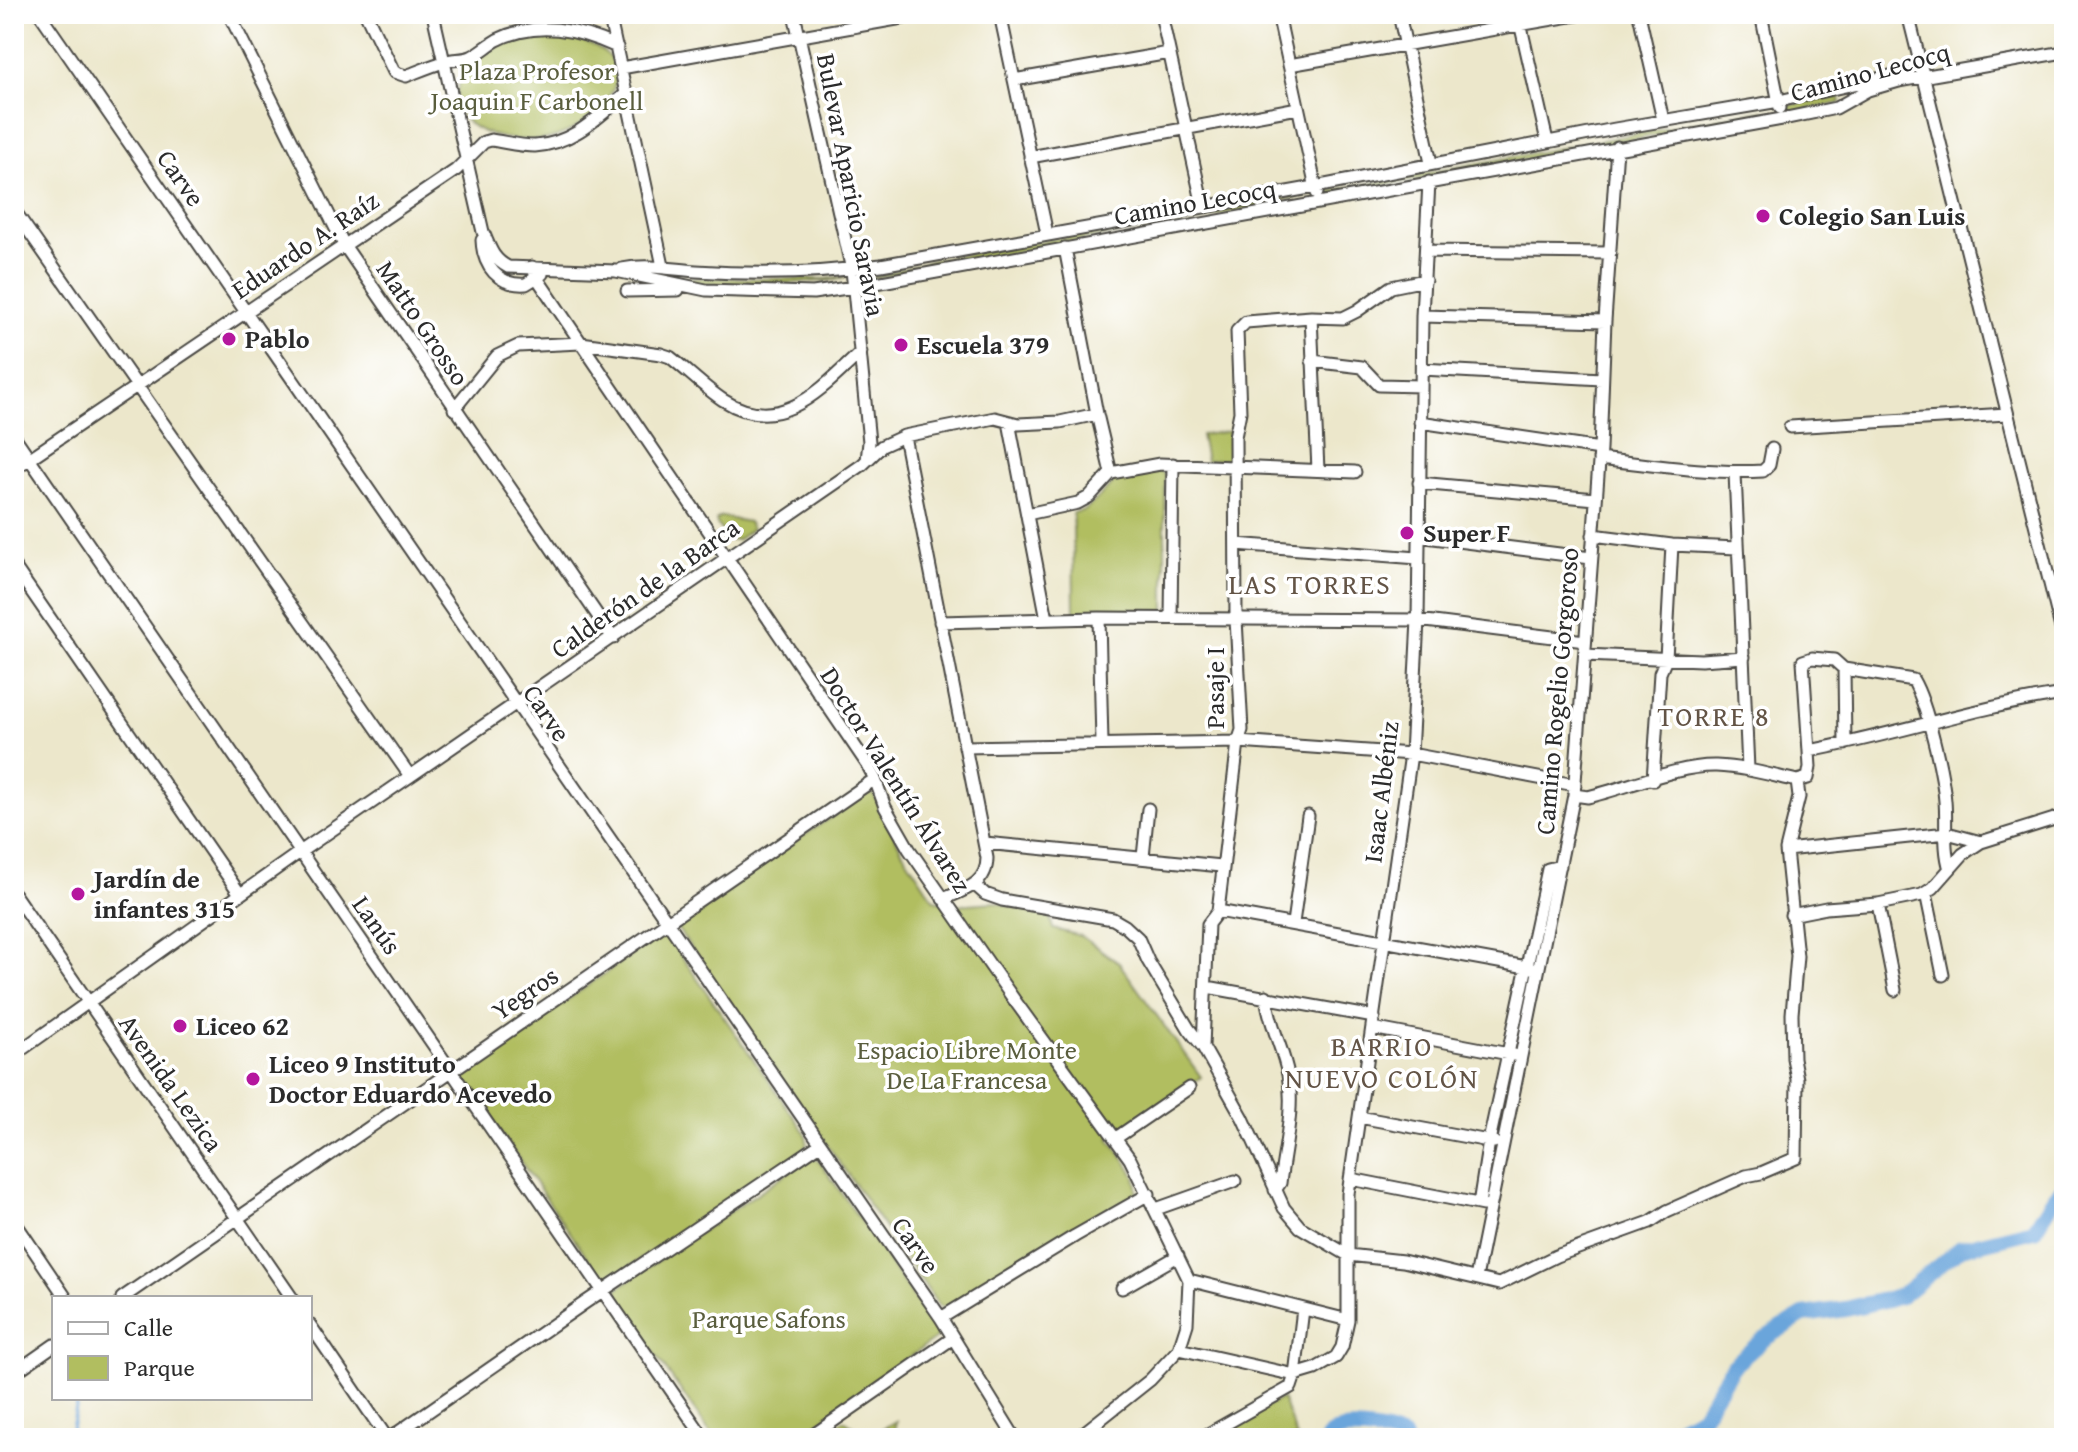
<svg xmlns="http://www.w3.org/2000/svg" width="2078" height="1452" font-family="'Gentium Book Plus',serif">
	<style>
		.green { fill: #b1be60; stroke: #6e7446; stroke-width: 2 }
		.lines { fill: none; stroke-linecap: round; stroke-linejoin: round }
		.stream { stroke: #6ba5db; stroke-width: 3 }
		.river { stroke: #6ba5db; stroke-width: 16 }
		.minor-casing { stroke: #484743; stroke-width: 15 }
		.major-casing { stroke: #484743; stroke-width: 18 }
		.minor { stroke: #fff; stroke-width: 11 }
		.major { stroke: #fff; stroke-width: 14 }
		.poi-dot { fill: #b5179e; stroke: #fff; stroke-width: 3 }
		.labels { text-anchor: middle; stroke-width: 7; stroke-linejoin: round; paint-order: stroke }
		.park-label { font-size: 26px; fill: #5a5e3e; stroke: #fff }
		.street-label { font-size: 26px; fill: #2b2b2b; stroke: #fff }
		.poi-label { font-size: 26px; font-weight: bold; fill: #2b2b2b; stroke: #fff; text-anchor: start }
		.neighbourhood-label { font-size: 28px; letter-spacing: 2px; fill: #635446; stroke: #fff }
	</style>
	<rect width="100%" height="100%" fill="#fff"/>
	<filter id="ink" filterUnits="userSpaceOnUse"><feTurbulence type="fractalNoise" baseFrequency=".0125" numOctaves="2"/><feDisplacementMap in="SourceGraphic" scale="16" xChannelSelector="R" yChannelSelector="G"/><feConvolveMatrix kernelMatrix="1 2 1 2 8 2 1 2 1" color-interpolation-filters="sRGB"/></filter>
	<filter id="wash" filterUnits="userSpaceOnUse"><feTurbulence type="fractalNoise" baseFrequency=".006" numOctaves="4" result="noise"/><feDisplacementMap in="SourceGraphic" scale="32" xChannelSelector="R" yChannelSelector="G"/><feGaussianBlur stdDeviation="1.8" result="paint"/><feColorMatrix in="noise" values="0 0 0 0 0 0 0 0 0 0 0 0 0 0 0 0 0 1.4 0 .05"/><feComposite in="paint" operator="in"/></filter>
	<g filter="url(#wash)">
		<rect width="100%" height="100%" fill="#ece7cb"/>
		<path class="green" d="M546,32C593,40 648,59 596,112C585,123 570,132 555,137C530,145 473,139 460,112C443,77 493,42 522,35C529,33 538,33 546,32Z
			M1840,97L1841,103L1791,112L1788,109L1790,105Z
			M1764,110L1701,127L1324,197L1323,192Z
			M1309,194L1237,212L863,280L934,260Z
			M847,276C835,282 819,281 805,282C759,285 711,290 666,278L827,279Z
			M1232,431L1229,459L1206,461L1201,435Z
			M1160,471L1165,475V611L1074,612L1073,513L1085,510L1118,479Z
			M722,517L748,522L752,529L737,540H729L716,523L717,519Z
			M868,792L874,795L902,851L934,900L955,905L994,902L1050,917L1053,929L1081,936L1119,963L1201,1077L1109,1138C1119,1153 1142,1175 1136,1194L945,1307L939,1306L677,928L686,916Z
			M664,937L670,940L806,1134L807,1143L803,1150L607,1282L601,1277L463,1079V1074L655,938Z
			M812,1156L820,1162L937,1332L936,1338L796,1438H714L618,1301V1288Z
			M1282,1398L1297,1438H1215L1216,1435Z
			M844,1420L869,1436L896,1421L893,1438H818Z"/>
		<g class="lines">
			<path class="stream" d="M70,1438L78,1398"/>
			<path class="river" d="M1328,1438C1340,1422 1386,1432 1404,1438
				M1658,1438L1702,1416L1733,1366L1764,1339L1803,1315L1846,1309L1901,1296L1961,1248L2034,1230L2054,1198L2064,1187"/>
		</g>
	</g>
	<g filter="url(#ink)">
		<g class="lines">
			<g class="minor-casing">
				<path id="minor" d="M40,14L941,1318L1015,1438
					M229,14L344,245L613,638
					M366,14L394,72L406,76C419,71 433,65 447,61C454,59 464,60 471,57C480,53 488,45 497,40C537,20 578,29 617,47
					M433,14L483,232C490,247 492,259 508,267L616,271L706,290L813,293L854,287L1782,119L1836,108L1868,90L1899,81L2064,52
					M609,14L663,266
					M794,14L852,270L869,442L867,460
					M1000,14L1047,234
					M1161,14L1203,206
					M1278,14L1317,193
					M1399,14L1431,163
					M1518,14L1547,141
					M1639,14L1663,120
					M1761,14L1780,108
					M1908,14L2064,640
					M1289,65L1582,14
					M621,68L925,14
					M1014,80L1169,53
					M1030,157L1298,108
					M14,210L410,776
					M482,240C483,266 498,286 526,284L542,274
					M1065,248L1097,414L1111,473
					M1426,251L1610,253
					M532,267L537,278L867,764L875,779L885,807L909,849L1015,1001L1130,1159L1189,1280L1187,1324L1179,1349L1150,1380L1077,1438
					M622,269C647,264 671,269 696,271C757,275 820,274 881,265L1315,187L1615,129L1779,101L1894,75
					M627,291L678,290
					M1422,316L1605,321
					M1311,317L1318,470
					M1312,361L1362,367L1379,385L1421,386
					M1422,369L1602,379
					M454,409L497,356L518,346L581,343L661,354L670,357C688,371 705,388 723,400C781,437 821,389 861,352
					M1009,422L1047,619
					M1420,422L1600,449
					M1790,427L2007,414
					M14,436L704,1438
					M904,436L987,858C987,885 964,890 943,899
					M1599,459C1653,465 1709,474 1763,471L1769,465L1772,449
					M14,469L456,170L484,142L491,140C505,142 520,146 535,146C573,144 599,116 627,93
					M1735,473L1748,769
					M1419,483L1596,499
					M1027,514L1078,503L1089,497L1111,473L1160,464L1355,472
					M1593,535L1672,545L1737,548
					M1418,536L1591,558
					M1236,544L1418,558
					M14,566L240,894
					M1099,618L1102,743
					M1171,618L1173,464
					M940,622L1099,618L1418,620L1585,641
					M1585,655L1701,660L1744,657
					M1844,669L1845,744
					M965,747L1238,742L1411,754L1575,785
					M1809,751C1895,735 1978,706 2064,694
					M1653,780L1660,673L1666,659L1672,545
					M1797,781L1808,778L1810,767L1803,661L1812,658L1834,660L1844,669L1913,680C1927,704 1943,773 1945,801C1947,823 1943,848 1950,869
					M1574,795L1588,797C1626,788 1679,765 1716,766C1744,767 1770,775 1797,781
					M985,843L1221,866
					M1786,850L1947,833L1981,842
					M1143,857L1148,809
					M975,885L985,894L1002,900L1113,919L1125,926L1138,938L1148,961L1189,1029L1203,1047L1243,1118L1284,1208L1300,1227L1348,1255L1403,1261L1499,1284L1556,1256L1650,1222L1667,1211L1746,1176L1761,1173L1796,1158L1797,1079L1793,1058L1792,1014L1797,956L1786,850L1799,797L1797,781
					M1926,893L1943,975
					M14,894L292,1298
					M1878,904L1895,990
					M1218,911L1532,968
					M1791,915L1826,908L1878,904L1922,895L1933,888L1963,854L1981,842L2064,816
					M1293,923L1308,816
					M1207,987L1374,1017
					M1266,996C1270,1027 1283,1048 1288,1075C1295,1109 1284,1149 1280,1183L1275,1190
					M1372,1028L1514,1055
					M1203,1047L1208,924L1218,911L1238,742L1242,730L1236,619L1235,437L1240,412L1237,331L1246,322L1311,317L1343,318L1357,311L1391,287L1425,280
					M14,1055L300,852L862,465L882,446L904,436L995,418L1018,424L1060,422L1097,414
					M1359,1117L1494,1142
					M1116,1138L1189,1088
					M1351,1179L1483,1205
					M1479,1204L1489,1141L1548,869L1560,866
					M1156,1209L1235,1181
					M14,1221L66,1298
					M1476,1278L1574,795L1600,449L1605,321L1617,147
					M1189,1280L1348,1320
					M1122,1288L1178,1256
					M122,1298L875,779
					M941,1318L1075,1236L1149,1194
					M310,1325L387,1438
					M1179,1349L1295,1375L1315,1369L1336,1357L1342,1347L1348,1320V1194L1411,754L1418,620L1422,316L1429,182
					M14,1373L54,1345
					M390,1438L586,1302L819,1145
					M809,1438L953,1338
					M1201,1438L1291,1387L1295,1375L1303,1309"/>
			</g>
			<g class="major-casing">
				<path id="major" d="M14,15L15,14"/>
			</g>
			<use href="#minor" class="minor"/>
			<use href="#major" class="major"/>
		</g>
	</g>
	<g class="poi-dot">
		<circle cx="1763" cy="216" r="8"/>
		<circle cx="229" cy="339" r="8"/>
		<circle cx="901" cy="345" r="8"/>
		<circle cx="1407" cy="533" r="8"/>
		<circle cx="78" cy="894" r="8"/>
		<circle cx="180" cy="1026" r="8"/>
		<circle cx="253" cy="1079" r="8"/>
	</g>
	<g class="labels">
		<g class="park-label">
			<text x="537" y="80">Plaza Profesor<tspan x="537" dy="30">Joaquin F Carbonell</tspan></text>
			<text x="967" y="1059">Espacio Libre Monte<tspan x="967" dy="30">De La Francesa</tspan></text>
			<text x="769" y="1328">Parque Safons</text>
		</g>
		<g class="street-label">
			<text transform="translate(1870 72) rotate(-15)" y="9">Camino Lecocq</text>
			<text transform="translate(181 178) rotate(55)" y="9">Carve</text>
			<text transform="translate(851 185) rotate(79)" y="9">Bulevar Aparicio Saravia</text>
			<text transform="translate(1195 202) rotate(-10)" y="9">Camino Lecocq</text>
			<text transform="translate(305 245) rotate(-34)" y="9">Eduardo A. Raíz</text>
			<text transform="translate(423 323) rotate(56)" y="9">Matto Grosso</text>
			<text transform="translate(645 588) rotate(-35)" y="9">Calderón de la Barca</text>
			<text transform="translate(1215 688) rotate(-90)" y="9">Pasaje I</text>
			<text transform="translate(1557 691) rotate(-85)" y="9">Camino Rogelio Gorgoroso</text>
			<text transform="translate(547 713) rotate(56)" y="9">Carve</text>
			<text transform="translate(896 780) rotate(58)" y="9">Doctor Valentín Álvarez</text>
			<text transform="translate(1381 792) rotate(-83)" y="9">Isaac Albéniz</text>
			<text transform="translate(377 925) rotate(55)" y="9">Lanús</text>
			<text transform="translate(525 993) rotate(-34)" y="9">Yegros</text>
			<text transform="translate(171 1083) rotate(55)" y="9">Avenida Lezica</text>
			<text transform="translate(916 1245) rotate(55)" y="9">Carve</text>
		</g>
		<g class="poi-label">
			<text x="1779" y="225">Colegio San Luis</text>
			<text x="245" y="348">Pablo</text>
			<text x="917" y="354">Escuela 379</text>
			<text x="1423" y="542">Super F</text>
			<text x="94" y="888">Jardín de<tspan x="94" dy="30">infantes 315</tspan></text>
			<text x="196" y="1035">Liceo 62</text>
			<text x="269" y="1073">Liceo 9 Instituto<tspan x="269" dy="30">Doctor Eduardo Acevedo</tspan></text>
		</g>
		<g class="neighbourhood-label">
			<text x="1310" y="594">LAS TORRES</text>
			<text x="1714" y="726">TORRE 8</text>
			<text x="1382" y="1056">BARRIO<tspan x="1382" dy="32">NUEVO COLÓN</tspan></text>
		</g>
	</g>
	<rect width="2078" height="1452" fill="none" stroke="#fff" stroke-width="48"/>
	<rect x="52" y="1296" width="260" height="104" fill="#ffffff" stroke="#aaaaaa" stroke-width="2"/>
	<rect x="68" y="1322" width="40" height="12" fill="#ffffff" stroke="#aaaaaa" stroke-width="2"/>
	<text x="124" y="1336" font-size="24" fill="#2b2b2b">Calle</text>
	<rect x="68" y="1356" width="40" height="24" fill="#b1be60" stroke="#aaaaaa" stroke-width="2"/>
	<text x="124" y="1376" font-size="24" fill="#2b2b2b">Parque</text>
</svg>
